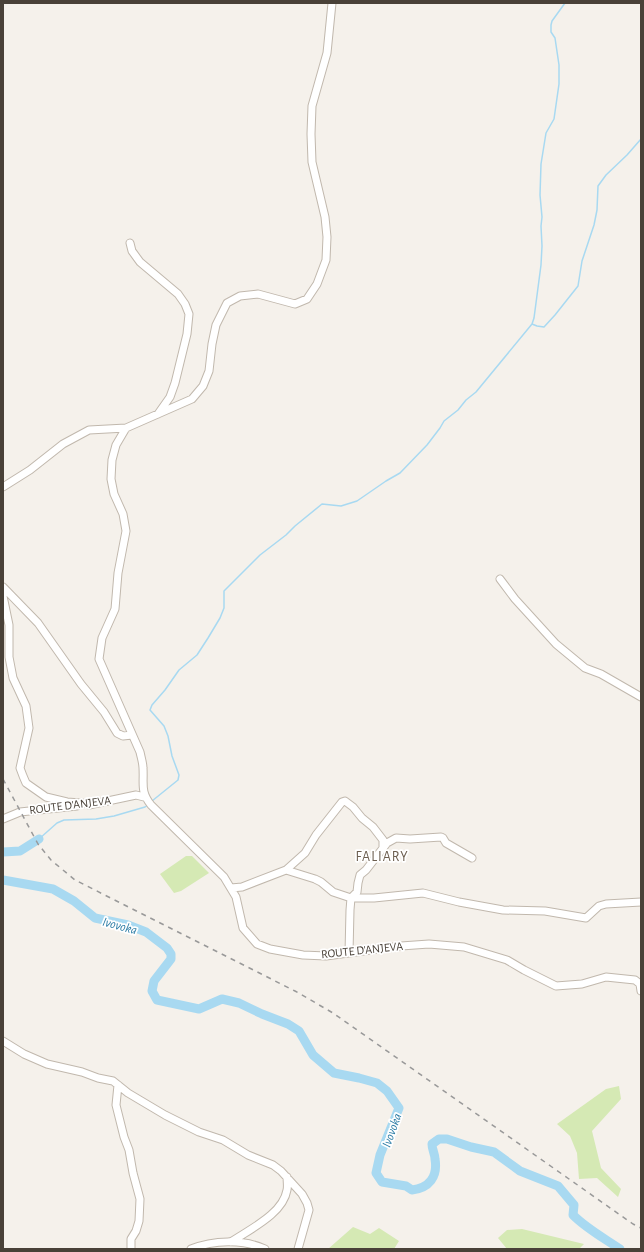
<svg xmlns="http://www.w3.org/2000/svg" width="644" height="1252" font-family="'Alegreya Sans',sans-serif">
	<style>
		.green { fill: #d5e9b4 }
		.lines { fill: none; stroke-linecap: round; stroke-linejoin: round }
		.stream { stroke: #a8d9f1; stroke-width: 1.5 }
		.river { stroke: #a8d9f1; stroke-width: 9 }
		.minor-casing { stroke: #c1b8ad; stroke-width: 9 }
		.minor { stroke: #fff; stroke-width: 7 }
		.rail { stroke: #999; stroke-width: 1.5; stroke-dasharray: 5 5; stroke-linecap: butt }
		.labels { text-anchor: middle; stroke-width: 3.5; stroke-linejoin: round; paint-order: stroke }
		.street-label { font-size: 12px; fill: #494138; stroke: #fff }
		.water-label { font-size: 13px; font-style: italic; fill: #2d7da6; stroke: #fff }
		.quarter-label { font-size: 14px; letter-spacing: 1px; fill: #6c5e4f; stroke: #fff }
	</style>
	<rect width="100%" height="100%" fill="#f5f1eb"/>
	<path class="green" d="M186,856H192L209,873L181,891L174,893L160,874Z
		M619,1086L621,1099L592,1131L601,1168L621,1189L618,1197L597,1178L579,1179L577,1153L570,1136L557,1124L606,1089Z
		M353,1227L370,1234L379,1228L399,1241L394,1249H328Z
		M522,1229L584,1244L579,1249H507L498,1238L507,1230Z"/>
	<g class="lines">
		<path class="stream" d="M532,324L537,326L544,327L555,315L578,286L582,261L594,225L597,210L598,186L606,175L627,155L641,139
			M152,801L178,780L179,775L172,756L168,736L164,726L150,710L152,705L165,690L179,670L197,655L208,638L220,618L224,608V591L260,555L286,535L295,526L322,504L341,506L357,501L386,481L400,473L427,445L440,428L444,421L458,410L466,400L476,392L532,324L534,318L541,265L542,246L541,226L542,217L540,195L541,164L546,133L554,119L559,84V65L555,38L551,32V25L552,21L565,3
			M39,839L57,823L64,820L96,819L114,816L145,807L148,805"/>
		<path class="river" d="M3,852L20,851L39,839
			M3,880L53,889L74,901L95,918L128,925L146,932L167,948L171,954V959L154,981L152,991L157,1000L199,1009L222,999L239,1003L262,1014L288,1024L299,1031L313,1055L334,1073L359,1078L377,1083L387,1091L399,1108L380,1155L376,1173L382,1182L406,1186L412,1190C429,1188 438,1177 435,1159C435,1154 432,1150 432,1144L439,1139H447L471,1147L494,1152L520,1171L558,1186L574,1205L573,1215C587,1229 604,1238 620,1249"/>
		<g class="minor-casing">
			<path id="minor" d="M332,3L327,53L312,106L311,134L312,162L325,217L327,237L326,260L317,284L307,299L295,304L258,294L240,296L227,303L216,325L212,344L209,371L203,386L192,399L126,428L116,445L112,460L111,479L114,494L123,514L126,531L118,573L115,609L102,638L99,659L140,752C141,757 143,763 143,768C144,784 140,791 151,805L224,877L236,897L243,928L257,944L270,949L303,955L326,956L401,946L429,944L464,947L507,960L524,970L556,986L582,984L606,977L635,980L640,984L641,991
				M130,243L132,251L140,262L178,294L185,304L189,314L187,334L175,383L170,397L158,414
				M3,487L30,470L63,444L89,430L126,428
				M500,579L515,599L556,644L585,668L601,674L641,697
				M3,587L38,623L81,684L104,712L117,733L123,736L132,735
				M3,596L9,625V657L13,678L26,706L29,728L20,768L23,776L26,783L46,797L67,802L94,804
				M89,805L136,795L144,797
				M3,819L20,812L77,806
				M286,870L305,853L316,835L342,802L345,801L353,807L362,818L373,827L383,840V849
				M231,888L242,887L286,870L315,879L321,882L333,892L351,898H374L423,893L459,902L503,910L545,911L586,918L599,906L606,904L641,902
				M349,953L350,910L351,898L357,892L358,883L360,875L366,870L387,843L396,838L410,839L441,837L443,838L446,843L472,858
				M3,1041L24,1054L47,1064L82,1072L98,1078L113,1081L128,1093L165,1115L199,1132L223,1140L248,1155L273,1165L281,1171L302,1194L307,1203L309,1210L298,1249
				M118,1085L116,1105L124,1137L129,1150L133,1173L140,1199L139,1221L136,1231L131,1239V1249
				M231,1242C250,1229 283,1214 287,1190C288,1186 287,1181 287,1177
				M191,1249C213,1240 243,1239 265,1249"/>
		</g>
		<use href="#minor" class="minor"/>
		<path class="rail" d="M3,779L38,844L51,860L75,880L295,991L333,1013L633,1224L641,1228"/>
	</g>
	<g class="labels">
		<g class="street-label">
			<text transform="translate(70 805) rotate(-7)" y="4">ROUTE D'ANJEVA</text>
			<text transform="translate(362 950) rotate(-6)" y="4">ROUTE D'ANJEVA</text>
		</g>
		<g class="water-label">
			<text transform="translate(120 925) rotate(15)" y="5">Ivovoka</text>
			<text transform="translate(391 1130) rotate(-70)" y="5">Ivovoka</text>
		</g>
		<g class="quarter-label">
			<text x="382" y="861">FALIARY</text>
		</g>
	</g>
	<rect width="644" height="1252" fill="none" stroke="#494138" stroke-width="8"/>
</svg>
